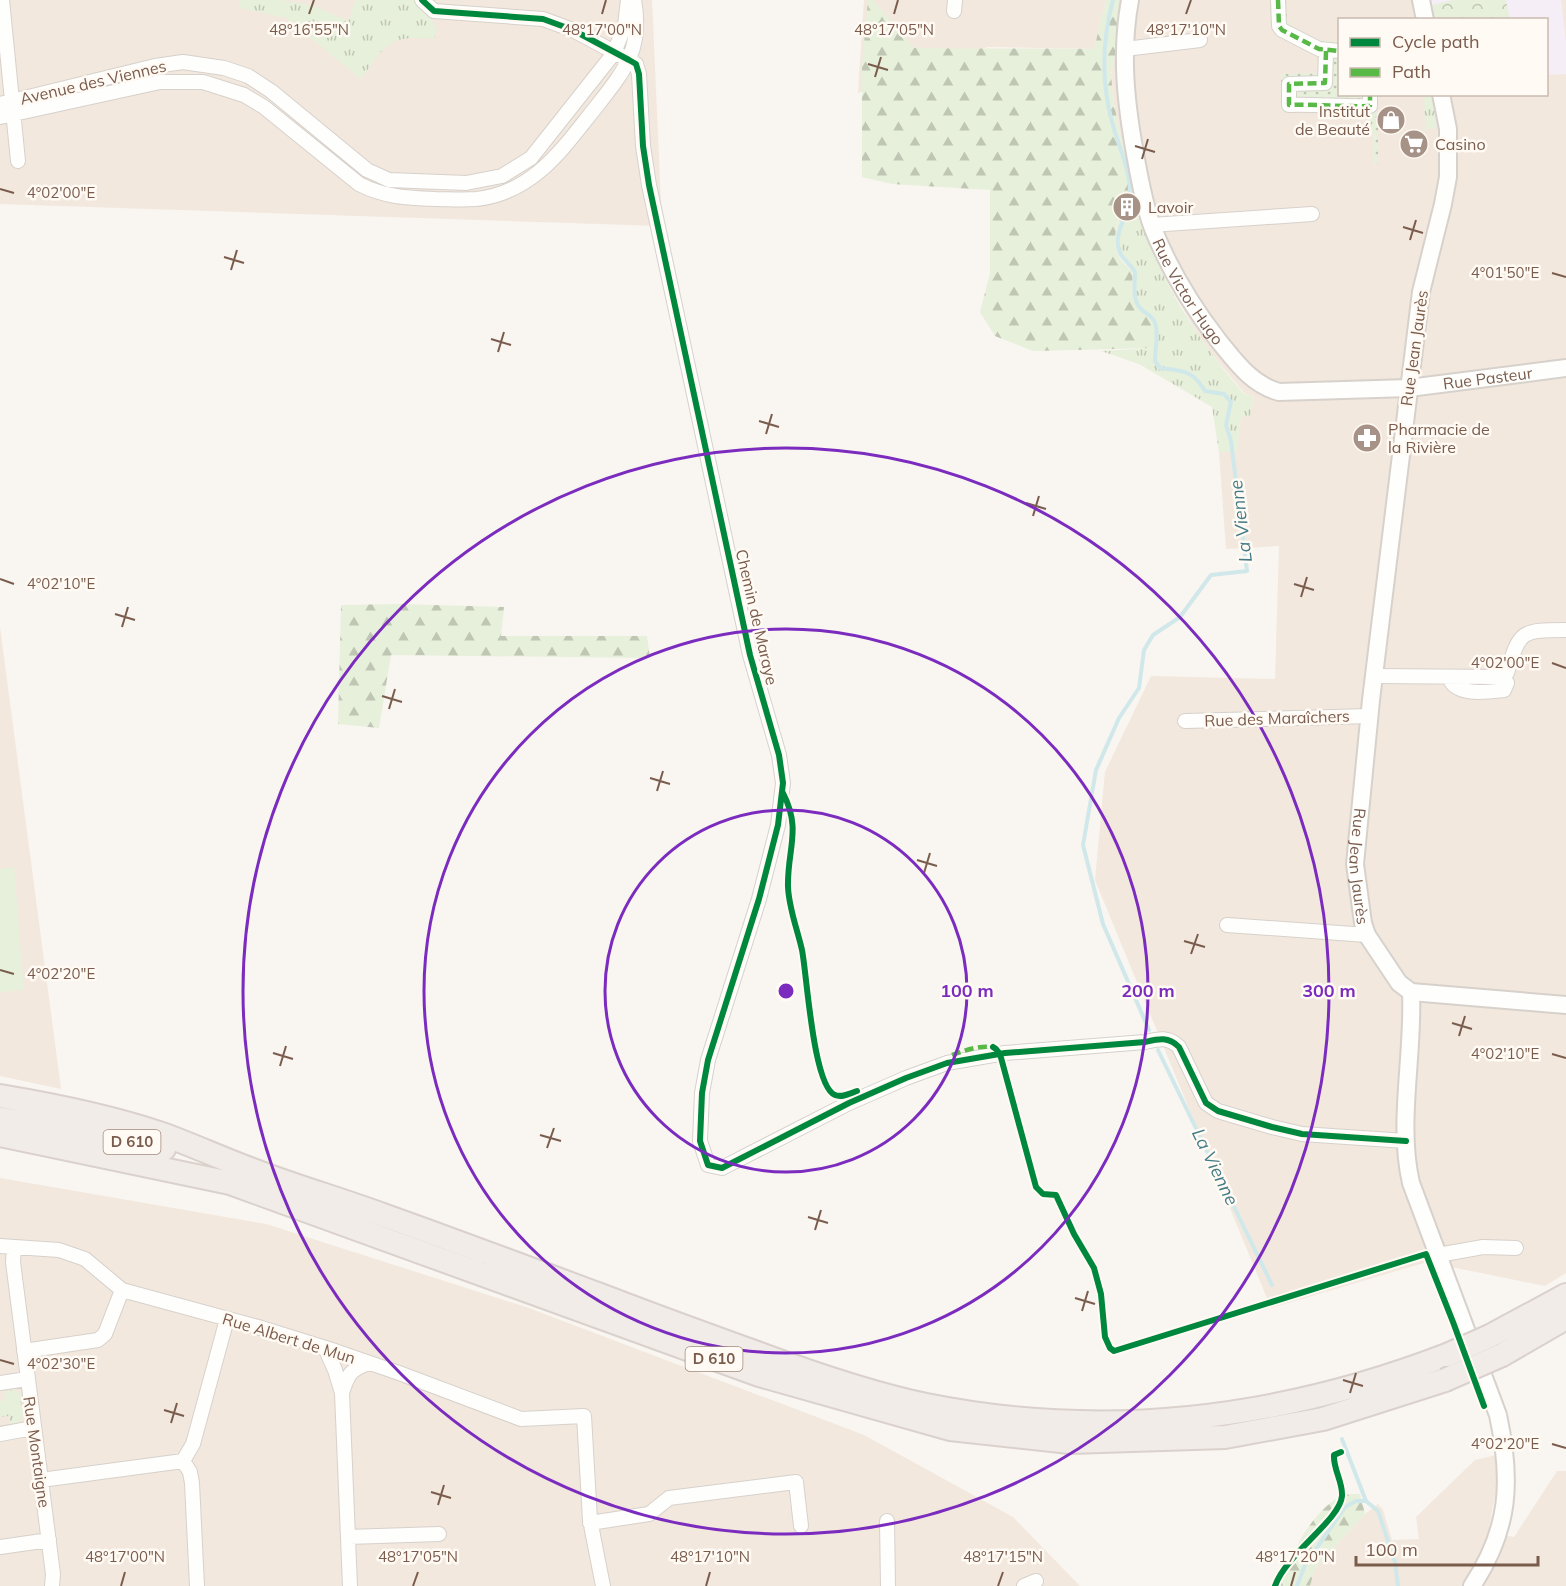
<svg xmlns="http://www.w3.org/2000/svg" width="1566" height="1586" font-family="Mulish,sans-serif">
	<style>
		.residential { fill: #f2e8de; fill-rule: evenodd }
		.education { fill: #f6eef6 }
		.grass { fill: url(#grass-tufts) }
		.forest { fill: url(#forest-firs) }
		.park { fill: url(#park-crowns) }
		.garden { fill: url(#garden-dots) }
		.pitch { fill: #e7f0db }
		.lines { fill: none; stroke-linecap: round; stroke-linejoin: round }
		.stream { stroke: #d0e8ea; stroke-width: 4 }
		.minor-casing { stroke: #d7d1cb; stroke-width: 16 }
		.tertiary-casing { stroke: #d7d1cb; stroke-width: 20 }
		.trunk-casing { stroke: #dad1cc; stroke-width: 26 }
		.minor { stroke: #fefefd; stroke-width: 14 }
		.tertiary { stroke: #fefefd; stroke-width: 16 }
		.trunk { stroke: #f2ece8; stroke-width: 22 }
		.trunk-bridge-casing { stroke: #dad1cc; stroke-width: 26; stroke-linecap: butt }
		.trunk-bridge { stroke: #f2ece8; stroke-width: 22 }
		.quiet { stroke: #58b947; stroke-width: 4.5; stroke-dasharray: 9 4.5; stroke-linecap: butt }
		.cycleway-casing { stroke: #fffaf3; stroke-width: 10 }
		.cycleway { stroke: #00873e; stroke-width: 6 }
		.ticks { fill: none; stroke: #7a5c4d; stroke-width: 2 }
		.ring { fill: none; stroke: #7b2cbf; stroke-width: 3 }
		.labels { text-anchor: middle; stroke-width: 5; stroke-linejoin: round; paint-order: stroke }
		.shield { fill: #fffaf3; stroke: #a28b7f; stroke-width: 1.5 }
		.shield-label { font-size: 15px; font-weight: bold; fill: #7a5c4d }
		.street-label { font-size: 16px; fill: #7a5c4d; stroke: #fffaf3 }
		.poi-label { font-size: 16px; fill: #7a5c4d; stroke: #fffaf3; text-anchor: start }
		.water-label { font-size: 18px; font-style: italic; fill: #437c86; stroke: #fffaf3 }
		.ticks-label { font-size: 15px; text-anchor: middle; fill: #7a5c4d; stroke: #fffaf3; stroke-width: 5; stroke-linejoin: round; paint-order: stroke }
		.centre { fill: #7b2cbf; stroke: #fffaf3; stroke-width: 3 }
		.ring-label { font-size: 18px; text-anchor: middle; font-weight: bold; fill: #7b2cbf; stroke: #fffaf3; stroke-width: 5; stroke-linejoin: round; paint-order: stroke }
	</style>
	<defs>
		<pattern id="grass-tufts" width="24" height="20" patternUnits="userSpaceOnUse" patternTransform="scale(1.5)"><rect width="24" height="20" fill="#e7f0db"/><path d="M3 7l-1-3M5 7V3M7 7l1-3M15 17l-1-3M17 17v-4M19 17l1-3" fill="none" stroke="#c0c6b4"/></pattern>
		<pattern id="forest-firs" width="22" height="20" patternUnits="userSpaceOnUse" patternTransform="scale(1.5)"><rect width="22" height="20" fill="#e7f0db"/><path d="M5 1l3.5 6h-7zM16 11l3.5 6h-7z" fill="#c0c6b4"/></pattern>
		<pattern id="park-crowns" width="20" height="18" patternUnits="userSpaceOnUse" patternTransform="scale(1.5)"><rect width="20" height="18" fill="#e7f0db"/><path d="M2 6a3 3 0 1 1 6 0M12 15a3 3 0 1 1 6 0" fill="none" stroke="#c0c6b4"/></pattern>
		<pattern id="garden-dots" width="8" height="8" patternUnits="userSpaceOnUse" patternTransform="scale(1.5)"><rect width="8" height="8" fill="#e7f0db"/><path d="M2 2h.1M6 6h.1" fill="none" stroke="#c0c6b4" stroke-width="1.8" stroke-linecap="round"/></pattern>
	</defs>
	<rect width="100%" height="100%" fill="#f9f5f0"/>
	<path class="residential" d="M0,0H652L662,226L0,204Z
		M864,0H1106L1094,49L988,47L858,93Z
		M1126,0H1566V1273L1545,1286L1427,1262L1271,1308L1095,880L1105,772L1151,676L1275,679L1279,546L1226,549L1219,452L1237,451L1240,420L1243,416H1250L1254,397L1244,393L1202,342L1160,269L1146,237L1139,203L1134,201L1114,104L1111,75ZM1340,20H1546V94H1340Z
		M0,627L61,1089L0,1076Z
		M0,1178L266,1224L526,1307L864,1435L1013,1517L1080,1586H0Z
		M1496,1455V1490L1488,1533L1514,1537L1557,1471H1566V1586H1310L1315,1568L1365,1514L1378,1504L1383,1510L1392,1540L1419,1539L1416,1517L1475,1460Z"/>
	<path class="education" d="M1431,0H1561L1566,42V74L1547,75L1546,20L1436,19Z"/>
	<path class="grass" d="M240,0H280L312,5L348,21L356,0H414L427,12L437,29L434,39C388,35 387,43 361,79L286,18L240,8Z
		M1424,95H1437L1443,125L1425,130Z
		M1132,201L1139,203C1151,271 1199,341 1243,393L1254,397L1250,417L1243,416L1240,420L1237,452H1219L1212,407L1139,364L1101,351L1153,348L1152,321L1137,307L1133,289L1132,271C1111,247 1114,243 1120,212L1129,215Z
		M13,1390L20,1392L23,1417L20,1422L10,1424L9,1416L0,1417V1401L6,1400L4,1391Z"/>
	<path class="forest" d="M868,0H873L914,48C974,49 1034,48 1094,49L1106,0H1126L1111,75L1114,104L1133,194L1125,199C1119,215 1110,240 1119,257C1122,262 1128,267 1132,271L1133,289L1137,307L1152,321L1155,336L1154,348L1033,351L995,336L980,312L990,273V190L892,184L862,177V65Z
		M398,604L504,607L501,636H647L650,658L391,655L379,728L338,724L341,605Z
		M1360,1494L1365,1514L1315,1568L1310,1586H1280C1290,1555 1311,1512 1341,1496C1347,1494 1354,1494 1360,1494Z"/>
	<path class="park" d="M1453,0H1506L1510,19H1436L1432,5Z"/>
	<path class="garden" d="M1270,0H1286L1287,20C1308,40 1311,41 1339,41L1340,94L1374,95V110L1378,115V164H1373V133H1368L1367,112L1318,114V110L1282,111L1281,74L1318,73V53L1279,36L1271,26Z"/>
	<path class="pitch" d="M14,867L24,990L0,992V869Z"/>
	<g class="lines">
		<path class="stream" d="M1113,0C1102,41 1101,81 1112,122C1118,146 1132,172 1130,198C1129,217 1110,235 1121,255C1125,261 1132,266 1135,272C1135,284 1132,301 1141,309C1146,314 1153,316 1155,323C1159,335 1155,348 1155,361L1160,368C1184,371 1192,370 1205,391L1224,394L1231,402L1226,425L1231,441L1247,571L1211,575L1180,617L1153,635L1144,650L1139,688L1119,718L1096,770L1083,845L1103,924L1149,1030
			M1158,1050L1272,1285
			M1342,1439L1366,1501L1378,1511L1395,1562L1398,1586
			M1297,1586L1305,1565L1345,1507L1356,1501H1366"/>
		<g class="minor-casing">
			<path id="minor" d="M2,0L18,161
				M422,0L434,11L543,19L573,30L629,60L636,64L639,74L643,146L649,185L750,655L779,755L783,783L778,825L759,899L708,1060L702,1093L700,1141L708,1165L722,1168L849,1103L906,1078L947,1063L1005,1053L1145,1042C1158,1039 1168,1036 1179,1047L1206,1103L1218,1111L1272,1127L1302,1134L1406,1141
				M1278,0L1279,26L1282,30L1319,49L1340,51
				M954,11L955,0
				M1125,49L1200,40
				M1326,51L1325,83L1289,84V105C1317,104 1342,107 1370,106V94
				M0,104L155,66L183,62L224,68L248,76L271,91L367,170L389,180L466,183L502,176L531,158L614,53L625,25L628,0
				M0,117L160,82H203L244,95L264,107L359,184C384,197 407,198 435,199C448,199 462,200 476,199C534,193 563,148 596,107C625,70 643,49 634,0
				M1151,225L1312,214
				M1374,676L1501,677L1507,673C1520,630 1521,630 1566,630
				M1449,677C1455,697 1487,692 1504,690L1507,683L1501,677
				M1185,721L1369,716
				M1227,925L1367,935
				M0,1246L59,1250L85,1259L122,1290L258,1327L335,1351L399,1373L521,1419L584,1416L590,1520L603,1586
				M14,1247L13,1262L53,1574L52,1586
				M1438,1255L1483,1247L1516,1248
				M325,1348L335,1370L342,1393L350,1586
				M24,1351L98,1340L105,1334L122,1290
				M0,1383L27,1379
				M342,1393C348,1374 350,1370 369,1363
				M0,1434L33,1428
				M41,1480L183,1461
				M887,1521L888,1586
				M590,1523L649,1514L669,1498L796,1482L801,1526
				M348,1537L439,1534
				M0,1547L49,1540
				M197,1586L192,1483L190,1472L183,1461L193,1444L227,1319
				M1024,1586L1036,1581"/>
		</g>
		<g class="tertiary-casing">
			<g id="tertiary">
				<path id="s1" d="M1130,0C1120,54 1126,105 1136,159C1140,181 1144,204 1152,226C1168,267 1191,305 1218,340C1236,362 1251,384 1279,392L1409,388L1566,368"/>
				<path d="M1421,0L1425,20"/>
				<path id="s2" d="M1441,94L1448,129V177L1443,204L1421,292L1371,700L1355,864L1363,923L1367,935L1399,983L1411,992L1566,1005"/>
				<path d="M1411,992C1414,1055 1397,1123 1411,1183L1498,1415C1512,1480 1510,1529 1472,1586"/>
			</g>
		</g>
		<g class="trunk-casing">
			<path id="trunk" d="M0,1096C54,1105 110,1116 162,1134C195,1146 227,1161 261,1173C301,1188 342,1200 383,1215C456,1241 530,1269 603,1296C655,1316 707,1335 760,1354C814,1374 869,1393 926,1405C1105,1441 1278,1420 1447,1355
				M0,1119L87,1132L164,1149
				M0,1135L230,1183L759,1375L950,1429L1070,1442L1225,1437L1323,1419L1445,1380
				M1490,1336L1566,1295
				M1502,1355L1566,1318"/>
		</g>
		<use href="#minor" class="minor"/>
		<use href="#tertiary" class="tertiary"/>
		<use href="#trunk" class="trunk"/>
		<g class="trunk-bridge-casing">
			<path id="trunk-bridge" d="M1447,1355L1490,1336
				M1445,1380L1502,1355"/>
		</g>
		<use href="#trunk-bridge" class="trunk-bridge"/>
		<path class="quiet" d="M1278,0L1279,26L1282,30L1319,49L1340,51
			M1326,51L1325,83L1289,84V105C1317,104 1342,107 1370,106V94
			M952,1055C966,1050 982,1044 996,1048"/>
		<g class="cycleway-casing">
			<path id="cycleway" d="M422,0L434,11L543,19L573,30L629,60L636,64L639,74L643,146L649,185L750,655L779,755L783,783L778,825L759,899L708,1060L702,1093L700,1141L708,1165L722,1168L849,1103L906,1078L947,1063L1005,1053L1145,1042C1158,1039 1168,1036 1179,1047L1206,1103L1218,1111L1272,1127L1302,1134L1406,1141
				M783,793C802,830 787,849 788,887C789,909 797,928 802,950C807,975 813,1086 835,1095C842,1098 851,1093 857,1091
				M993,1047L996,1049L1000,1054L1036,1187L1043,1194L1056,1195L1074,1234L1094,1268L1101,1294L1105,1337L1110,1348L1114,1351L1426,1254L1453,1322L1484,1406
				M1275,1586C1286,1554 1340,1520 1342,1496C1343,1482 1333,1469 1334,1455L1341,1452"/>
		</g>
		<use href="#cycleway" class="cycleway"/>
	</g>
	<path class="ticks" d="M309,14L314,0M602,14L606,0M894,14L898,0M1186,14L1191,0M868,64L888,70M875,77L881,57M1135,146L1155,152M1142,159L1148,139M0,189L14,193M1403,227L1423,233M1410,240L1416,220M224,257L244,263M231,270L237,250M1552,273L1566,277M491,339L511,345M498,352L504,332M759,421L779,427M766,434L772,414M1026,503L1046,509M1033,516L1039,496M0,579L14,584M1294,584L1314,590M1301,597L1307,577M115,614L135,620M122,627L128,607M1552,663L1566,668M382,696L402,702M389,709L395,689M650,778L670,784M657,791L663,771M917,860L937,866M924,873L930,853M1184,941L1205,947M1191,954L1198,934M0,970L14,974M1452,1023L1472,1029M1459,1036L1465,1016M273,1053L293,1059M1552,1054L1566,1058M280,1066L286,1046M540,1135L561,1141M547,1148L554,1128M808,1217L828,1223M815,1230L821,1210M1075,1298L1095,1304M1082,1311L1088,1291M0,1360L14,1364M1343,1380L1363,1386M1350,1393L1356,1373M164,1410L184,1416M171,1423L177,1403M1552,1444L1566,1448M431,1492L451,1498M438,1505L444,1485M121,1586L125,1572M413,1586L418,1572M706,1586L710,1572M998,1586L1003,1572M1291,1586L1295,1572"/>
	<g class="ring">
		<circle cx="786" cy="991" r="181"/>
		<circle cx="786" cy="991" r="362"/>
		<circle cx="786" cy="991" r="543"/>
	</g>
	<defs>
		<g id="shop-disc" transform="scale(1.5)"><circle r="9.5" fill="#a69286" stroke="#fffaf3"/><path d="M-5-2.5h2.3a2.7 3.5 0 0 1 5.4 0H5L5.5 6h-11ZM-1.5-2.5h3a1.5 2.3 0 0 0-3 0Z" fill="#fff"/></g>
		<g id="supermarket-disc" transform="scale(1.5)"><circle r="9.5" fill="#a69286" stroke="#fffaf3"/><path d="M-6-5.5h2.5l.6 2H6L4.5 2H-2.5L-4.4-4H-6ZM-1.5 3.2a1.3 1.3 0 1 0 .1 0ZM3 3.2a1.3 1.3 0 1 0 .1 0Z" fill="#fff"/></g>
		<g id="building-disc" transform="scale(1.5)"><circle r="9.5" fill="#a69286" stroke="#fffaf3"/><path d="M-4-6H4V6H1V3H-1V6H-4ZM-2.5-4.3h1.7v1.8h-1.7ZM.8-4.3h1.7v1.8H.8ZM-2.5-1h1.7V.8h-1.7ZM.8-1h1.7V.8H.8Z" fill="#fff"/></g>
		<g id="pharmacy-disc" transform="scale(1.5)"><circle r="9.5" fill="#a69286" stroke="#fffaf3"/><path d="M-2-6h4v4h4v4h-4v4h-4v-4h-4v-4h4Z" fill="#fff"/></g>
	</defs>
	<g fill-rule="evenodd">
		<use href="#shop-disc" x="1391" y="120"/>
		<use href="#supermarket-disc" x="1414" y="144"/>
		<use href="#building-disc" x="1127" y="207"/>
		<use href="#pharmacy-disc" x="1367" y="438"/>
	</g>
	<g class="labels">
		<g class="shield">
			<rect x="103.5" y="1130" width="57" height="24" rx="4.5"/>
			<rect x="685.5" y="1347" width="57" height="24" rx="4.5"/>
		</g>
		<g class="shield-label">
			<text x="132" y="1147">D 610</text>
			<text x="714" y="1364">D 610</text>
		</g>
		<g class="street-label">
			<text transform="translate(93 82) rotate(-13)" y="6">Avenue des Viennes</text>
			<text dy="6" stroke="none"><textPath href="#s1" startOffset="304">Rue Victor Hugo</textPath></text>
			<text transform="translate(1414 348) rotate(-82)" y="6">Rue Jean Jaurès</text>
			<text dy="6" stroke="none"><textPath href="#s1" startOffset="652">Rue Pasteur</textPath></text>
			<text transform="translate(757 617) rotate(77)" y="6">Chemin de Maraye</text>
			<text transform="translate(1277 718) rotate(-2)" y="6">Rue des Maraîchers</text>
			<text dy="6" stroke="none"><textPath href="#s2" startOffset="780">Rue Jean Jaurès</textPath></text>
			<text transform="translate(289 1338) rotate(17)" y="6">Rue Albert de Mun</text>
			<text transform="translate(37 1452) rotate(82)" y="6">Rue Montaigne</text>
		</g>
		<g class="poi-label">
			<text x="1370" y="117" text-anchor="end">Institut<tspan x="1370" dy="18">de Beauté</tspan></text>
			<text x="1435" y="150">Casino</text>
			<text x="1148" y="213">Lavoir</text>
			<text x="1388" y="435">Pharmacie de<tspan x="1388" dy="18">la Rivière</tspan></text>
		</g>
		<g class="water-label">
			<text transform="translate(1241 521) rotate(-97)" y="6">La Vienne</text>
			<text transform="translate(1215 1167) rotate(64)" y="6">La Vienne</text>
		</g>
	</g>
	<g class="ticks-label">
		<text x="309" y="35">48°16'55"N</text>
		<text x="602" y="35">48°17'00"N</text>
		<text x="894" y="35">48°17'05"N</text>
		<text x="1186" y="35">48°17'10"N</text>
		<text x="61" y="198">4°02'00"E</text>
		<text x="1505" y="278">4°01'50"E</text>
		<text x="61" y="589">4°02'10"E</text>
		<text x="1505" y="668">4°02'00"E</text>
		<text x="61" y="979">4°02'20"E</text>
		<text x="1505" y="1059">4°02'10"E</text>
		<text x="61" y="1369">4°02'30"E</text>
		<text x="1505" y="1449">4°02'20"E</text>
		<text x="125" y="1562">48°17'00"N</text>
		<text x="418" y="1562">48°17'05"N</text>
		<text x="710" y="1562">48°17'10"N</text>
		<text x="1003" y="1562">48°17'15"N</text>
		<text x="1295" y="1562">48°17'20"N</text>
	</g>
	<circle cx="786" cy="991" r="9" class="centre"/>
	<g class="ring-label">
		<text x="967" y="997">100 m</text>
		<text x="1148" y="997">200 m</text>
		<text x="1329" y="997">300 m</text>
	</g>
	<rect x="1338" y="18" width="210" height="78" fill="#fffaf3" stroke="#cabbb1" stroke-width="1.5"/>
	<rect x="1350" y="38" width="30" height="9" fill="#00873e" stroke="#cabbb1" stroke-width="1.5"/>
	<text x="1392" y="48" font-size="18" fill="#7a5c4d">Cycle path</text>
	<rect x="1350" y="68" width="30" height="9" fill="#58b947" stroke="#cabbb1" stroke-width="1.5"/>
	<text x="1392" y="78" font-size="18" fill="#7a5c4d">Path</text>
	<path d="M1356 1556v9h182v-9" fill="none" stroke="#7a5c4d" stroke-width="3"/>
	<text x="1365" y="1556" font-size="18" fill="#7a5c4d" stroke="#fffaf3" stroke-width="4.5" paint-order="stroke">100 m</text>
</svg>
